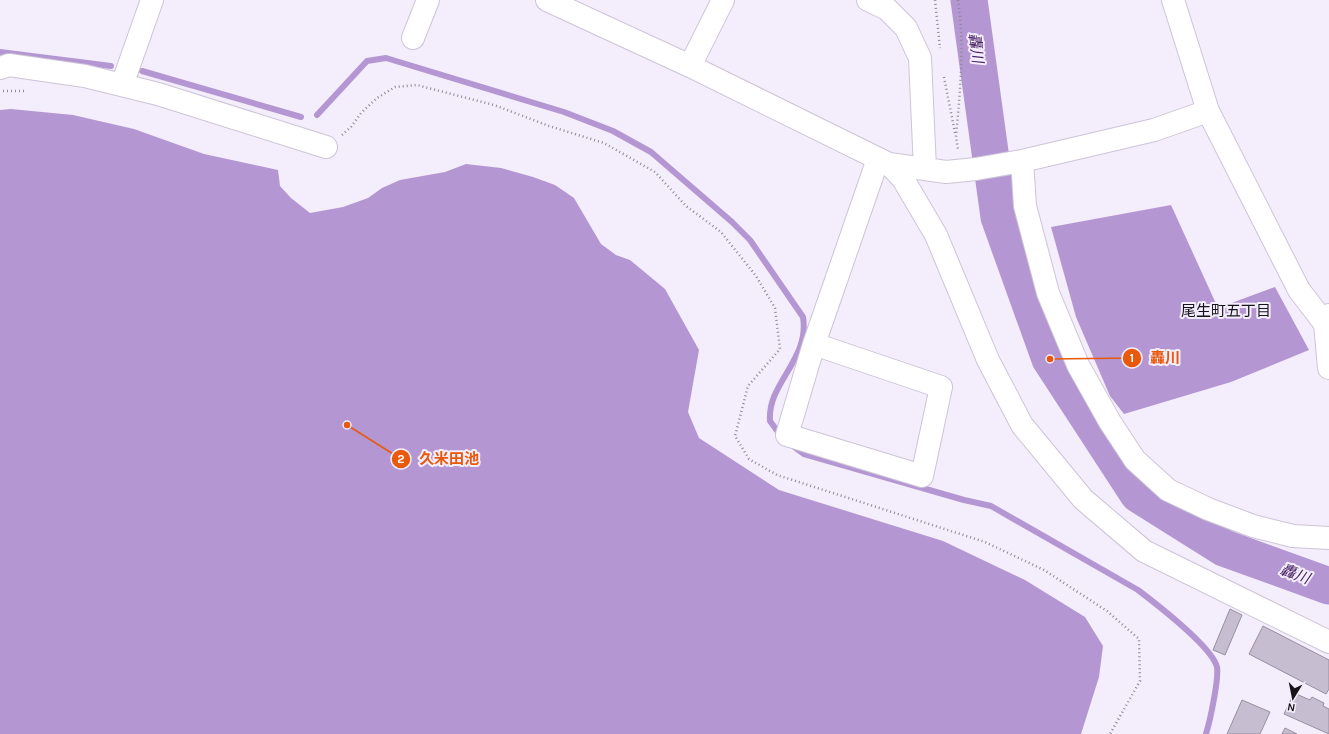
<svg xmlns="http://www.w3.org/2000/svg" width="1329" height="734" font-family="Karla,'Noto Sans JP',sans-serif">
	<style>
		.water { fill: #b497d2 }
		.lines { fill: none; stroke-linecap: round; stroke-linejoin: round }
		.stream { stroke: #b497d2; stroke-width: 6 }
		.river { stroke: #b497d2; stroke-width: 37 }
		.building { fill: #c6bdd0; stroke: #978fa0 }
		.minor-casing { stroke: #cdc4d7; stroke-width: 24 }
		.path { stroke: #8e8994; stroke-width: 2.5; stroke-dasharray: 1 3; stroke-linecap: butt }
		.minor { stroke: #fff; stroke-width: 22 }
		.labels { text-anchor: middle; stroke-width: 4; stroke-linejoin: round; paint-order: stroke }
		.water-label { font-size: 15px; font-style: italic; fill: #482166; stroke: #f4edfc }
		.neighbourhood-label { font-size: 15px; fill: #161319; stroke: #f4edfc }
		.leader { fill: none; stroke: #e8590c; stroke-width: 1.5 }
		.callout-dot { fill: #e8590c; stroke: #f4edfc; stroke-width: 1.5 }
		.mark-label { font-size: 12px; text-anchor: middle; font-weight: bold; fill: #fff }
		.callout-label { font-size: 15px; text-anchor: middle; font-weight: bold; fill: #e8590c; stroke: #f4edfc; stroke-width: 4; stroke-linejoin: round; paint-order: stroke }
	</style>
	<rect width="100%" height="100%" fill="#f4edfc"/>
	<path class="water" d="M11,109L73,115L134,129L204,154L278,170L280,186L291,198L310,213L343,207L368,198L382,188L400,180L445,172L466,164L501,168L533,177L555,185L574,198L601,244L616,255L630,260L665,289L699,350L688,412L699,438L779,490L943,541L1025,580L1085,617L1103,646L1099,677L1081,734H0V110Z
		M1171,205L1218,308L1275,287L1309,350L1231,382L1124,414L1110,396L1076,317L1051,227Z"/>
	<g class="lines">
		<path class="stream" d="M0,52L111,66
			M142,71L301,117
			M317,115L367,61L386,58L564,112L613,131L651,152L732,222L750,240L803,317C810,360 767,383 770,421L781,436
			M793,446L804,454L964,500L991,506L1138,590C1155,603 1212,647 1217,667C1219,679 1210,721 1206,734"/>
		<path class="river" d="M969,0L999,217L1050,359L1138,494L1224,548L1329,586"/>
	</g>
	<path class="building" d="M1230,609L1242,615L1225,655L1213,650Z
		M1263,626L1329,660V689L1326,694L1249,654Z
		M1294,693L1310,700L1312,697L1324,703L1323,706L1329,709V734L1284,714Z
		M1242,700L1270,712L1260,734H1227Z
		M1285,728L1297,734H1282Z"/>
	<g class="lines">
		<g class="minor-casing">
			<path id="minor" d="M547,0L690,66L889,164L903,179L936,235L988,360L1022,425L1083,499L1144,551L1329,642
				M868,0L887,9L906,28L920,58L925,169
				M1173,0L1208,111L1299,290L1325,324
				M413,38L428,0
				M690,66L723,0
				M0,68L9,65L85,76L158,94L326,147
				M122,85L152,0
				M1022,161L1025,206L1048,293L1078,365L1110,422L1135,460L1168,490L1208,509L1253,526L1293,536L1329,538
				M889,164L946,172L976,169L1022,161L1154,130L1208,111
				M1329,315L1325,324L1329,368
				M814,344L941,387L922,476L787,435L814,344L878,159"/>
		</g>
		<path class="path" d="M935,0L940,48
			M958,0C965,46 960,91 956,137L958,150
			M944,77L955,133
			M3,91H26
			M342,135L351,127L361,113L377,98L395,87L417,85L494,105L549,126L604,143L655,172L686,206L721,232L756,276L775,308L780,349L748,386L735,436L749,459L777,475L985,542L1044,570L1107,611L1139,639L1140,681L1110,734"/>
		<use href="#minor" class="minor"/>
	</g>
	<g class="labels">
		<g class="water-label">
			<text transform="translate(976 48) rotate(82)" y="5">轟川</text>
			<text transform="translate(1295 574) rotate(20)" y="5">轟川</text>
		</g>
		<g class="neighbourhood-label">
			<text x="1226" y="316">尾生町五丁目</text>
		</g>
	</g>
	<path class="leader" d="M1050 359L1132 358M347 425L401 459"/>
	<g class="callout-dot">
		<circle cx="1050" cy="359" r="4"/>
		<circle cx="347" cy="425" r="4"/>
		<circle cx="1132" cy="358" r="10"/>
		<circle cx="401" cy="459" r="10"/>
	</g>
	<g class="mark-label">
		<text x="1132" y="362">1</text>
		<text x="401" y="463">2</text>
	</g>
	<g class="callout-label">
		<text x="1165" y="363">轟川</text>
		<text x="449" y="464">久米田池</text>
	</g>
	<g transform="translate(1293 698) rotate(190)" stroke="#f4edfc" stroke-width="3" paint-order="stroke">
	<path d="M0-3L7 15L0 10L-7 15Z" fill="#161319"/>
	<text y="-6" font-size="11" font-weight="bold" text-anchor="middle" fill="#161319">N</text>
	</g>
</svg>
